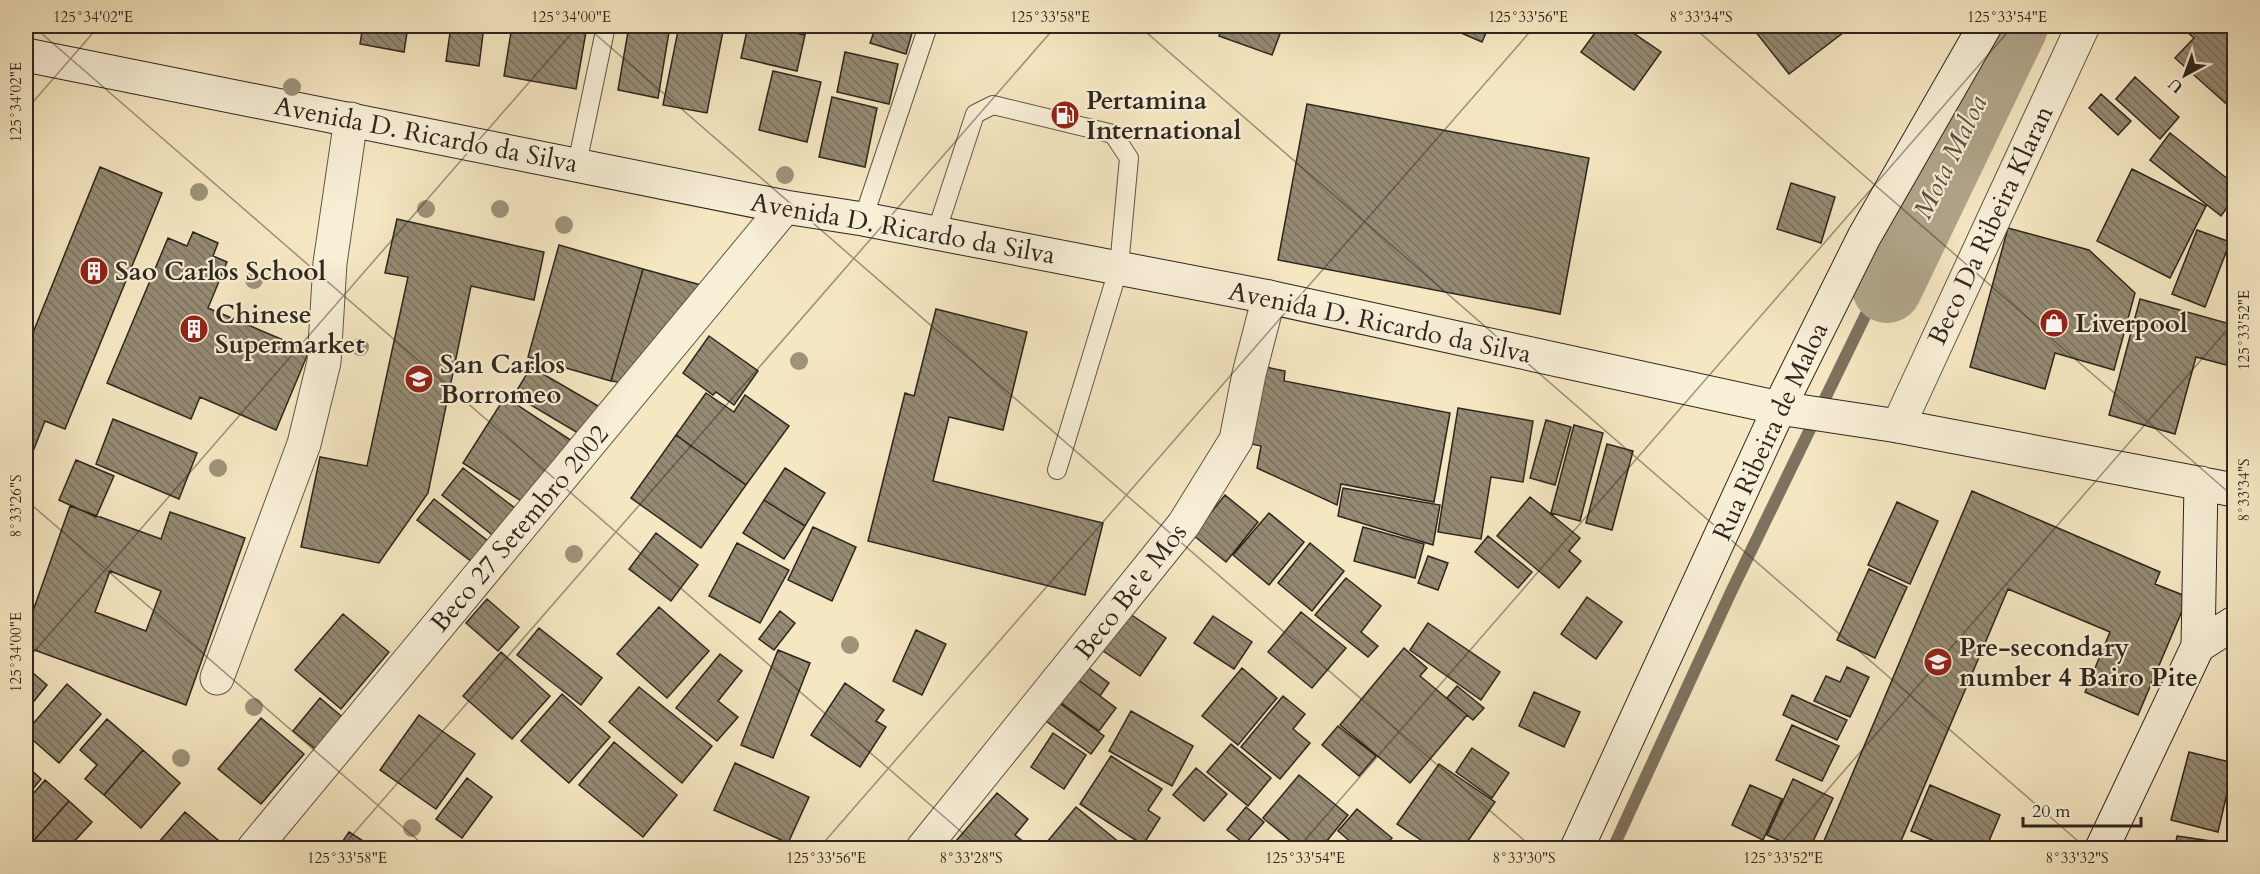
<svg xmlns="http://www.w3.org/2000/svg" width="2260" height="874" font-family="Cardo,serif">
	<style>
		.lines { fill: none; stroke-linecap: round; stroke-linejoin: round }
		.stream { stroke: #7d725e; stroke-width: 12 }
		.river { stroke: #b1a58a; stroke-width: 70 }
		.building { fill: url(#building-back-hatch); stroke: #2e261d; stroke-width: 1.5; fill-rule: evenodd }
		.lane-casing { stroke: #605646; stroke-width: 20 }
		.street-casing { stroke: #605646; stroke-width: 35 }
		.secondary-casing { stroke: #2e261d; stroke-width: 35 }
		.lane { stroke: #f8efd7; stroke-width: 18 }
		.street { stroke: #f8efd7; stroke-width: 33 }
		.secondary { stroke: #f8efd7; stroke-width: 33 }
		.tree { fill: #9e937a }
		.ticks { fill: none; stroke: #2e261d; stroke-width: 1.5; stroke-opacity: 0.45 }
		.labels { text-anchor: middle; stroke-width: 4.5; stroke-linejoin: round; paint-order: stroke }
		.poi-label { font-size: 26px; font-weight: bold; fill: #2e261d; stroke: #f8efd7; text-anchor: start }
		.street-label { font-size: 26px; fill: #2e261d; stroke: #f8efd7 }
		.water-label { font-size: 27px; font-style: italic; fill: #5c5243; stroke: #f8efd7 }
		.neatline { fill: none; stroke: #2e261d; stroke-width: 2 }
		.ticks-label { font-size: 15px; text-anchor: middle; fill: #2e261d }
	</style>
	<defs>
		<pattern id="building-back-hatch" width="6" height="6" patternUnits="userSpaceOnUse" patternTransform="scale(1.5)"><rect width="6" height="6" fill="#958a73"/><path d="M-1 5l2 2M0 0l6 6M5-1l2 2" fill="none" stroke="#7a715e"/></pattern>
	</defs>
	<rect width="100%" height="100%" fill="#f5e7c2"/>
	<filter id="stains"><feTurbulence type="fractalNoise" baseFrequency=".00333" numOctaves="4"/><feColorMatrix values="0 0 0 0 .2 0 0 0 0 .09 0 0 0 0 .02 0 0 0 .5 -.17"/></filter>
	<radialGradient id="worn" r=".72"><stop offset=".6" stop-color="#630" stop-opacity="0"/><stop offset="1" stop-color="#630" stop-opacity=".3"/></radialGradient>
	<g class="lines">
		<path class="stream" d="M1613,848L1731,592L2006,26"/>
		<path class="river" d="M1887,288L2013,26"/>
	</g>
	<path class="building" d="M150,26H183L181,32Z
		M363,26H408L404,52L360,44Z
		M451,26H484L479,66L446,61Z
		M512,26H587L576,89L504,76Z
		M629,26H670L658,98L618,90Z
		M679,26H724L707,113L663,105Z
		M748,26H764L805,35L797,71L741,58Z
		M770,26H807L805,35Z
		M876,26H914L906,54L870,43Z
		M1222,26H1283L1272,55L1219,36Z
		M1445,26H1489L1482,42Z
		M1600,26H1623L1661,52L1634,90L1581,52Z
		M1751,26H1852L1789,74Z
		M2180,26H2234V107L2232,109L2175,58L2194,38Z
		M845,52L898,64L889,104L837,92Z
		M773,71L821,82L807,142L759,130Z
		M2135,77L2179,117L2160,139L2116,99Z
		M2101,94L2131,121L2118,135L2089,108Z
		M832,97L877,108L865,167L819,157Z
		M1307,104L1589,158L1560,314L1278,260Z
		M2170,133L2234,184V198L2221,216L2150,160Z
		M100,167L162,193L65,429L45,421L26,469V350Z
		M2132,169L2206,206L2170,278L2097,241Z
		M1791,183L1835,197L1821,243L1777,229Z
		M397,219L544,252L534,300L471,286L428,493L379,563L301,547L320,457L367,466L408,277L385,273Z
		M2008,228L2089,250L2135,293L2114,370L2055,353L2045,389L1970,367Z
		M2197,230L2230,242L2205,307L2172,294Z
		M193,232L218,243L213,256L227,262L208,308L309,351L276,430L200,397L191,419L107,383L168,238L187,246Z
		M559,245L643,269L611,381L528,357Z
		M643,269L708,287L631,384L611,381Z
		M2140,299L2234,325V367L2196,357L2175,434L2109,415Z
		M936,309L1027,332L1003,430L949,417L933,481L1103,523L1085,595L868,541L905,393L914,396Z
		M709,336L758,371L734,405L716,392L713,395L683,373Z
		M1256,365L1285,371L1284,381L1450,413L1434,502L1341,484L1337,505L1257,468L1261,446L1243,442Z
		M531,367L600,407L583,436L514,395Z
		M706,393L734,412L745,395L789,426L746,485L676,435Z
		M505,397L572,441L529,506L463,463Z
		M1458,408L1533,421L1523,482L1491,477L1481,539L1438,532Z
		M113,419L197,453L179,499L96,464Z
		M1546,420L1571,427L1555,485L1530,478Z
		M1574,425L1603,433L1580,521L1551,513Z
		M676,435L746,485L701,548L631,498Z
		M1607,444L1633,451L1612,530L1586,523Z
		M76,460L114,476L96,517L59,500Z
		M463,468L516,509L495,537L442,495Z
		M785,468L825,493L805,526L764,500Z
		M1343,488L1440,505L1433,545L1338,516Z
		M1972,491L2160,572L2155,584L2188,597L2138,715L2085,692L2110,632L2008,589L1898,848H1821Z
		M1225,495L1258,522L1226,562L1193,535Z
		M1530,497L1580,538L1569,551L1581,561L1559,588L1497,536Z
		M434,499L488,541L472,562L417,520Z
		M764,500L805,526L784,559L743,533Z
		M1897,502L1938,521L1910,584L1868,565Z
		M70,506L161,539L170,512L245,538L186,705L26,647V631ZM110,571L161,591L146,631L95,612Z
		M1269,513L1304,542L1269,585L1233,555Z
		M813,527L856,547L832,601L788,580Z
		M1363,527L1424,544L1415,578L1354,561Z
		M656,533L698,565L671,601L629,569Z
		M1488,536L1532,572L1518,588L1475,552Z
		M737,543L789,570L760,623L709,596Z
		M1310,543L1344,571L1312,611L1278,583Z
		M1428,556L1448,563L1438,590L1418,583Z
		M1869,569L1907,587L1875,658L1837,640Z
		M1346,578L1381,606L1361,632L1378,646L1368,657L1315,615Z
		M1587,597L1622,622L1596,659L1561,634Z
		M487,599L519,627L498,651L466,623Z
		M659,607L709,651L667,698L617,654Z
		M1121,608L1166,638L1140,676L1096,646Z
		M780,611L795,623L774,650L759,639Z
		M1301,612L1346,648L1312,688L1268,652Z
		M343,614L389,652L341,709L295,670Z
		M1213,616L1252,642L1234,669L1194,643Z
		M1428,623L1500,672L1481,700L1410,650Z
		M539,628L602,678L581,705L517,655Z
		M916,630L946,644L922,695L893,681Z
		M1404,648L1427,668L1420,676L1467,715L1410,783L1340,725Z
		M778,650L810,663L773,758L741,745Z
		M501,652L550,696L512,739L463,696Z
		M720,654L742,671L718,701L738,717L717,741L676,708Z
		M1079,661L1109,683L1100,696L1069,673Z
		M26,667L47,685L26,711Z
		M1847,667L1869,677L1850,717L1814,701L1826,676L1840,682Z
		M1242,668L1277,698L1238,745L1202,716Z
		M1069,673L1116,708L1099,731L1052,696Z
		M845,683L884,710L876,721L886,727L860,767L811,735Z
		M67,684L101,714L59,763L26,734V732Z
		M1457,686L1484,708L1473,720L1447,698Z
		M639,687L712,746L682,783L609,722Z
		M1534,692L1580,712L1564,747L1519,726Z
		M562,694L610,737L569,783L521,741Z
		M1792,695L1847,720L1837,740L1783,715Z
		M1283,696L1305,714L1293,729L1310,743L1280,779L1241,747Z
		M1051,697L1104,736L1091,754L1038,715Z
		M320,698L346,720L319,752L293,731Z
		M1131,711L1193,746L1172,786L1109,751Z
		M419,715L475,754L436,809L380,770Z
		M261,718L304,754L261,804L218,769Z
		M107,719L143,750L104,795L85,779L97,765L80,750Z
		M1792,725L1839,746L1822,781L1776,760Z
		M1338,726L1376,756L1359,776L1322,745Z
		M1053,733L1086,755L1064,789L1031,767Z
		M614,742L677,795L643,837L579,785Z
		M1231,744L1271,778L1248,806L1207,772Z
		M1472,748L1509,773L1492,798L1456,772Z
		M143,750L180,783L141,828L104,795Z
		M2189,752L2234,763L2218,832L2171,820Z
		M1111,756L1162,789L1148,810L1160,818L1143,845L1080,804Z
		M735,763L809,797L788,843L714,810Z
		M1439,764L1495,802L1463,848H1433L1397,824Z
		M26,765L41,779L26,797Z
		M1196,768L1227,794L1204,821L1173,795Z
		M1299,775L1348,815L1321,848H1299L1263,818Z
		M467,778L492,797L462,838L436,819Z
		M1793,779L1833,798L1810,848H1797L1767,835Z
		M45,780L69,801L28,847L26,845V802Z
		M1750,785L1782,799L1763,840L1732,825Z
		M1930,785L2000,815L1986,848H1951L1911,831Z
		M2234,785V839L2227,837Z
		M997,793L1028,819L1015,835L1031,848H950Z
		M69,801L92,822L68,848H29L28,847Z
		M1076,807L1126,848H1042Z
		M1246,807L1264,822L1245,844L1227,830Z
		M1357,809L1392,838L1383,848H1358L1338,831Z
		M185,812L225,846L223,848H166L159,842Z
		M349,832L374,848H338Z
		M2177,836L2224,843L2223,848H2175Z
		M1722,841L1750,848H1720Z"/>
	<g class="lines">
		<g class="lane-casing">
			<path id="lane" d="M577,164L606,26
				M863,219L928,26
				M936,233L975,114L993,105L1113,134L1129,158L1119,267L1057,470"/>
		</g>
		<g class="street-casing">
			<path id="street" d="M1898,426L2083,26
				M217,678L304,444L324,362L330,263L351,119
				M254,848L785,207
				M923,848L1184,524L1236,440L1249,374L1269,297"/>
		</g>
		<g class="secondary-casing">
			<path id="secondary" d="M26,55L785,207L863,219L1269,297L1779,408L1898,426L2234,490
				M2198,646L2201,483
				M1577,848L1784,398L1864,237L1985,26
				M2102,848L2198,646L2234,623"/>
		</g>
		<use href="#lane" class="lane"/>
		<use href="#street" class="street"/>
		<use href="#secondary" class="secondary"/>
	</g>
	<g class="tree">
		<circle cx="292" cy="87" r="9"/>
		<circle cx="785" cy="175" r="9"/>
		<circle cx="199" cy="192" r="9"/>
		<circle cx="426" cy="209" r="9"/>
		<circle cx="500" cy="209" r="9"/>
		<circle cx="564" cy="225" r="9"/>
		<circle cx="254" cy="280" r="9"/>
		<circle cx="360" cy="347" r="9"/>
		<circle cx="799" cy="361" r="9"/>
		<circle cx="218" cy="468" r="9"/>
		<circle cx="574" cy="554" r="9"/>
		<circle cx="850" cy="645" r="9"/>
		<circle cx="254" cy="707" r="9"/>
		<circle cx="181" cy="758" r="9"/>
		<circle cx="412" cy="828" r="9"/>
	</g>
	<path class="ticks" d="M33,26L980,848M586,26L1533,848M1139,26L2086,848M1692,26L2234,497M26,110L99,26M26,500L427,848M26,661L578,26M341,848L1056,26M819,848L1535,26M1298,848L2013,26M1777,848L2234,322"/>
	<defs>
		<g id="fuel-disc" transform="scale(1.5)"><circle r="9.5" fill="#8f2418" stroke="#f8efd7"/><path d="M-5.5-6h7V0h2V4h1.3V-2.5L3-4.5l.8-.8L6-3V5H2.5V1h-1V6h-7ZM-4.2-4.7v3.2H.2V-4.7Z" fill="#fff"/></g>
		<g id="building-disc" transform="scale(1.5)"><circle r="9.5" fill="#8f2418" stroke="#f8efd7"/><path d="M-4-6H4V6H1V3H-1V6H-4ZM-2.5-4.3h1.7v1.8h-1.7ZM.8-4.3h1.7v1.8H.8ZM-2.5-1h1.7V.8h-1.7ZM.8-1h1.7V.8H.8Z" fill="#fff"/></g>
		<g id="shop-disc" transform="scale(1.5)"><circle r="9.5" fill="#8f2418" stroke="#f8efd7"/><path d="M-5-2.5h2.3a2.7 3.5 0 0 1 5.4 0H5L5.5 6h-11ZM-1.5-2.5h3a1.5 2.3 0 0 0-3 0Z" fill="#fff"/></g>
		<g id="school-disc" transform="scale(1.5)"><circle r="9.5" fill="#8f2418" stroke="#f8efd7"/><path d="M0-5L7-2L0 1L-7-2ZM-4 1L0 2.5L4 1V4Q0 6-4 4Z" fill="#fff"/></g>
	</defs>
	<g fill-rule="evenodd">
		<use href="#fuel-disc" x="1065" y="115"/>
		<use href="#building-disc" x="94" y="271"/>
		<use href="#shop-disc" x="2054" y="323"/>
		<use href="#building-disc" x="194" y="329"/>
		<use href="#school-disc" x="419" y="379"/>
		<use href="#school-disc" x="1938" y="662"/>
	</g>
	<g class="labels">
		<g class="poi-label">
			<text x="1086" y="109">Pertamina<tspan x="1086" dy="30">International</tspan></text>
			<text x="115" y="280">Sao Carlos School</text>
			<text x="215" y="323">Chinese<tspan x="215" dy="30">Supermarket</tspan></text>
			<text x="2075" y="332">Liverpool</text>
			<text x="440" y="373">San Carlos<tspan x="440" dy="30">Borromeo</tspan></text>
			<text x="1959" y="656">Pre-secondary<tspan x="1959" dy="30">number 4 Bairo Pite</tspan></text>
		</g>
		<g class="street-label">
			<text transform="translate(426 134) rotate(11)" y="9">Avenida D. Ricardo da Silva</text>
			<text transform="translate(1990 225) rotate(-65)" y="9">Beco Da Ribeira Klaran</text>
			<text transform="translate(903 228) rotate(10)" y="9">Avenida D. Ricardo da Silva</text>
			<text transform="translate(1380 322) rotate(12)" y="9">Avenida D. Ricardo da Silva</text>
			<text transform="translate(1770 431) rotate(-65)" y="9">Rua Ribeira de Maloa</text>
			<text transform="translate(519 528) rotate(-50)" y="9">Beco 27 Setembro 2002</text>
			<text transform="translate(1130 591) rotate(-52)" y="9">Beco Be'e Mos</text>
		</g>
		<g class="water-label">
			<text transform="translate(1950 157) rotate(-64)" y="9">Mota Maloa</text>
		</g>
	</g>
	<rect width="2260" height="874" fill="none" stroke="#f5e7c2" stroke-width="66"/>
	<g transform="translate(2185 75) rotate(221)" stroke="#f8efd7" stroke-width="4.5" paint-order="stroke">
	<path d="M0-4.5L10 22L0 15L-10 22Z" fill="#2e261d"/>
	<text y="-9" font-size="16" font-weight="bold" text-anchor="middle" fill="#2e261d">U</text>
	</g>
	<path d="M2023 817v9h118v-9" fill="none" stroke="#2e261d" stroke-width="3"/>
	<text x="2032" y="817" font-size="18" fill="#2e261d" stroke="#f8efd7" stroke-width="4.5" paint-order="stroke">20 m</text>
	<rect x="33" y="33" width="2194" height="808" class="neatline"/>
	<g class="ticks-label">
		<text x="93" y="22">125°34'02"E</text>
		<text x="571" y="22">125°34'00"E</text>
		<text x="1050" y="22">125°33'58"E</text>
		<text x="1528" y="22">125°33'56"E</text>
		<text x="1701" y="22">8°33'34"S</text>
		<text x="2007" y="22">125°33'54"E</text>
		<text transform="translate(16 102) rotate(-90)" y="5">125°34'02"E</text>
		<text transform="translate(2244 330) rotate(-90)" y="5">125°33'52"E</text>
		<text transform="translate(2244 490) rotate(-90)" y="5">8°33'34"S</text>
		<text transform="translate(16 506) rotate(-90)" y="5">8°33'26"S</text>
		<text transform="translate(16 652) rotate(-90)" y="5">125°34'00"E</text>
		<text x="347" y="863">125°33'58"E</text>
		<text x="826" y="863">125°33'56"E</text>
		<text x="971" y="863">8°33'28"S</text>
		<text x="1305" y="863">125°33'54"E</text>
		<text x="1524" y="863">8°33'30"S</text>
		<text x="1783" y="863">125°33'52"E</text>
		<text x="2077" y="863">8°33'32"S</text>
	</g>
	<rect width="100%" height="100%" filter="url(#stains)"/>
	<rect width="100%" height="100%" fill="url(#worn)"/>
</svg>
